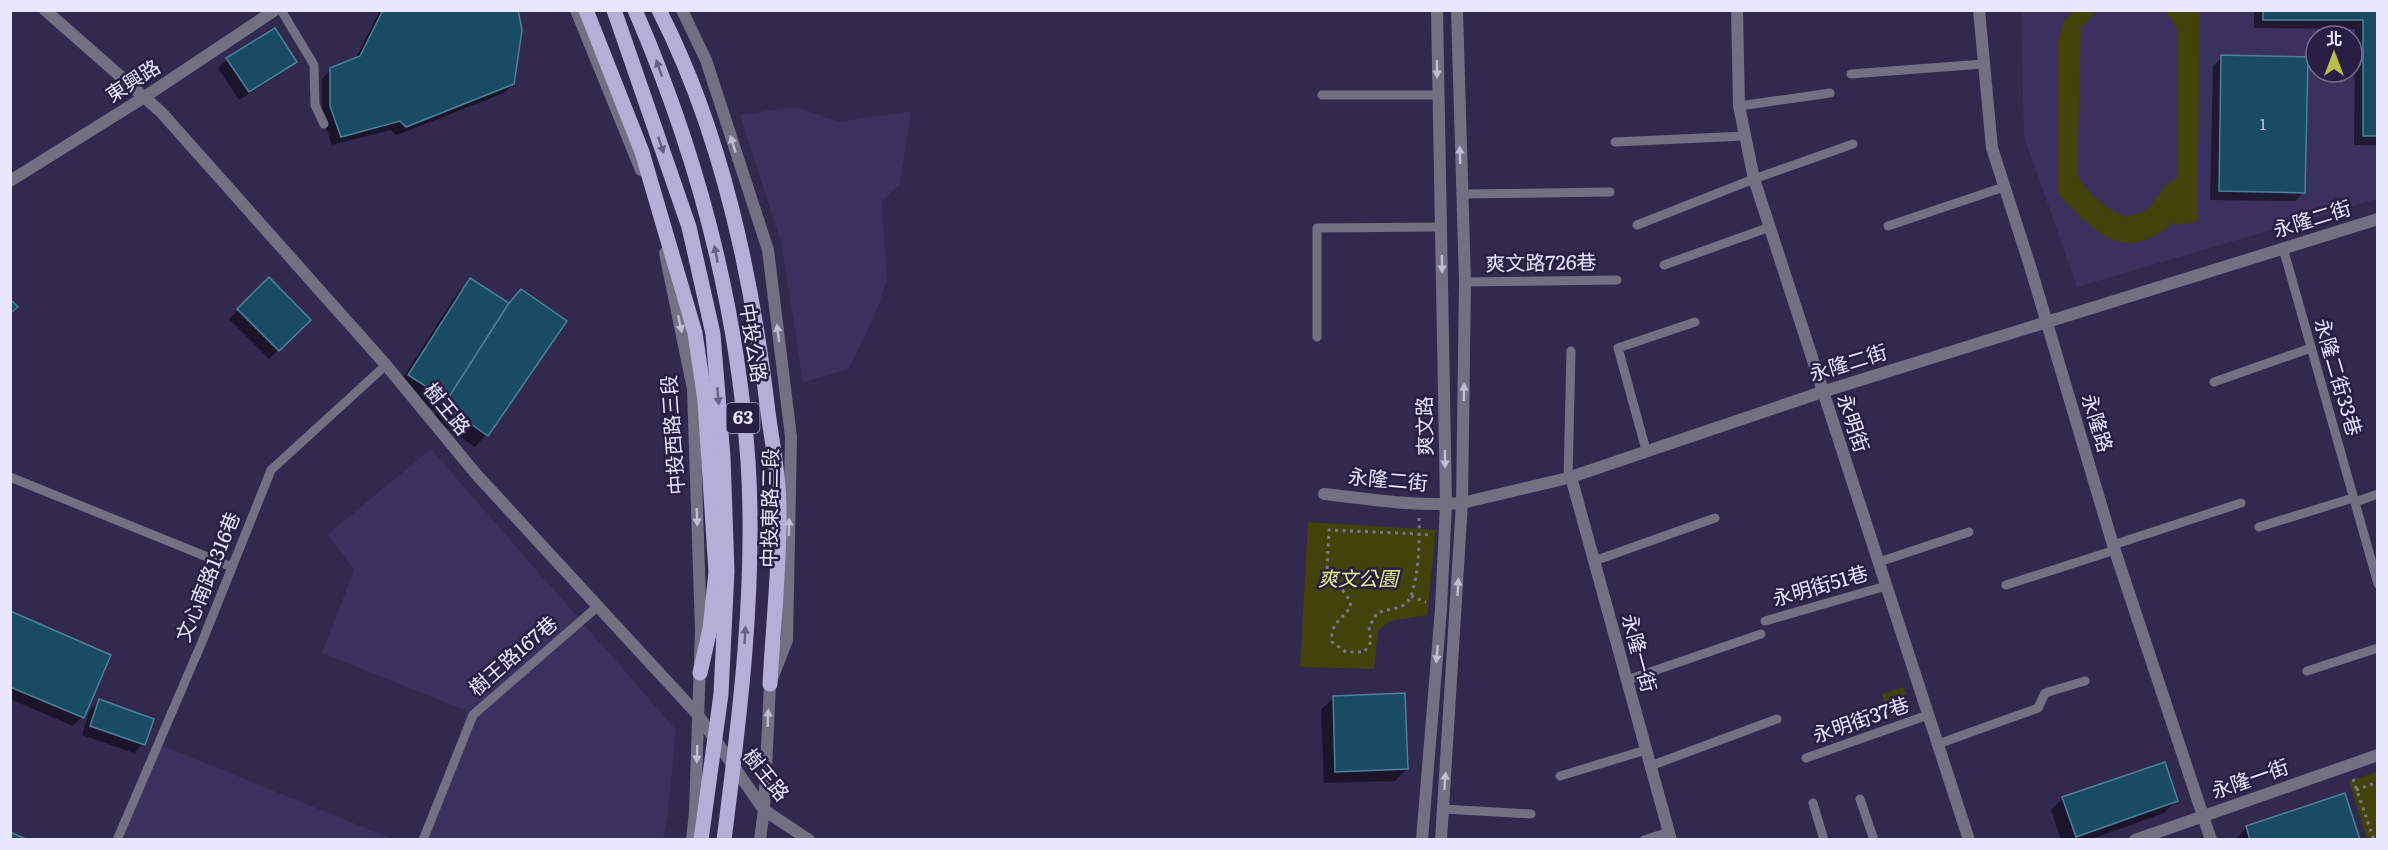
<svg xmlns="http://www.w3.org/2000/svg" width="2388" height="850" font-family="Literata,'Noto Sans TC',serif">
	<style>
		.built { fill: #3b315e; fill-rule: evenodd }
		.green { fill: #41430b }
		.shadow { fill: #0007 }
		.building { fill: #194c63; stroke: #4f809a; stroke-width: 1.5 }
		.lines { fill: none; stroke-linecap: round; stroke-linejoin: round }
		.path { stroke: #7b7595; stroke-width: 3; stroke-dasharray: 3 4.5; stroke-linecap: butt }
		.service { stroke: #737084; stroke-width: 9 }
		.minor { stroke: #737084; stroke-width: 12 }
		.tertiary { stroke: #737084; stroke-width: 12 }
		.primary { stroke: #b5afd7; stroke-width: 15 }
		.primary-bridge { stroke: #b5afd7; stroke-width: 15 }
		.oneway { fill: #676086 }
		.oneway2 { fill: #c0bdd4 }
		.labels { text-anchor: middle; stroke-width: 5; stroke-linejoin: round; paint-order: stroke }
		.number-label { font-size: 16px; fill: #b5c0d8 }
		.shield { fill: #281f44; stroke: #afaac7; stroke-width: 1.5 }
		.shield-label { font-size: 18px; font-weight: bold; fill: #e9e6ff }
		.street-label { font-size: 20px; fill: #e9e6ff; stroke: #281f44 }
		.park-label { font-size: 20px; font-style: italic; fill: #e3ea8a; stroke: #281f44 }
	</style>
	<rect width="100%" height="100%" fill="#32294f"/>
	<path class="built" d="M2021,11H2377V199L2077,287L2024,136ZM2316,36H2352V72H2316Z
		M796,107L839,122L911,111L900,184L882,201L887,279L878,307L849,369L803,382L781,242L740,115Z
		M431,449L676,730L668,813L663,839H426L467,711L322,653L354,570L328,534Z
		M160,745L393,839L122,840Z"/>
	<path class="green" d="M2072,11H2097L2081,28L2077,174C2089,196 2104,207 2126,217L2144,212L2154,202L2165,186L2177,177V29L2165,11H2200L2197,222L2173,225L2172,222C2166,231 2160,233 2150,238C2111,257 2082,217 2058,194V39L2064,22Z
		M1308,522L1436,530L1427,615L1390,621L1378,630L1374,669L1300,667Z
		M1903,687L1911,710L1890,718L1882,694Z
		M2377,772V839H2367L2349,781Z"/>
	<path class="shadow" d="M380,10H516L513,84L504,93L397,135L390,130L332,145L322,116V79L331,69L355,60Z
		M2254,10H2378V145H2354L2355,29L2254,28Z
		M2222,57L2304,192L2295,201L2210,200L2213,66Z
		M227,59L295,61L286,70L239,100L218,68Z
		M269,280L309,320L269,359L229,319Z
		M470,280L486,435L475,447L431,417L436,412L397,387L458,292Z
		M10,613L109,656L82,717L73,726L10,699Z
		M1333,698L1407,769L1395,781L1324,783L1321,710Z
		M99,701L143,744L134,753L82,735L90,710Z
		M2063,798L2176,801L2164,813L2089,840H2061L2051,810Z
		M2247,827L2359,840H2235Z"/>
	<path class="building" d="M383,10H518L522,30L514,84L406,127L400,121L341,137L330,106V68L360,56Z
		M2263,10H2378V136H2363V20H2263Z
		M275,28L297,62L249,92L226,58Z
		M2221,55L2308,57L2305,193L2219,191Z
		M269,277L311,320L279,351L237,309Z
		M470,278L509,303L447,400L408,375Z
		M521,289L567,321L488,436L442,404L447,400L509,303Z
		M10,299L18,307L10,313Z
		M10,611L111,655L84,718L10,687Z
		M1405,693L1408,769L1335,772L1333,696Z
		M99,699L154,719L145,745L90,726Z
		M2165,762L2178,801L2076,837L2062,797Z
		M2345,793L2360,840H2250L2246,826Z
		M10,832L28,840H10Z"/>
	<g class="lines">
		<path class="path" d="M1419,518C1420,534 1419,597 1404,605C1396,609 1385,610 1377,613L1369,627L1371,642L1364,652H1346L1332,642C1330,624 1341,620 1351,607C1349,590 1333,586 1327,572L1329,530L1420,534L1431,535
			M1411,596L1426,602
			M2353,779L2374,840
			M2356,790L2378,782"/>
		<path class="service" d="M281,10L314,65L315,105L324,124
			M1851,74L1983,64
			M1322,95H1438
			M1739,106L1830,93
			M1615,142L1745,136
			M1461,194L1610,192
			M1637,225L1754,179L1853,144
			M1888,226L2004,187
			M2283,248L2378,584
			M1664,265L1770,227
			M1465,282L1617,280
			M1317,337V228L1441,227
			M2214,382L2311,348
			M1646,450L1618,348L1695,322
			M10,477L232,567
			M1568,478L1571,351
			M2355,502L2378,494
			M2259,527L2353,498
			M2113,545L2241,503
			M1594,561L1715,518
			M1879,562L1969,532
			M2006,585L2115,550
			M1765,621L1886,586
			M2307,671L2378,648
			M1627,680L1761,634
			M1938,744L2038,708L2045,693L2085,681
			M1806,758L1928,715
			M1650,766L1777,719
			M1560,776L1646,750
			M1860,799L1874,840
			M1813,803L1824,840
			M1443,809L1531,814
			M117,840L202,642L271,470L386,365
			M423,840L473,715L597,607
			M1644,840L1669,832"/>
		<path class="minor" d="M576,10L641,170
			M682,10L706,60L768,250L791,437L787,640L770,684L764,810L760,840
			M1737,10L1739,106L1754,179L1969,840
			M1979,10L1992,148L2030,266L2113,545L2211,840
			M665,253L693,389L701,630L695,812L692,840
			M1571,477L1671,840
			M1324,494C1370,499 1416,507 1462,503L1568,478L1822,392L2378,219
			M1422,840L1441,609L1446,504L1437,10
			M1441,840L1462,503L1465,282L1457,10
			M2135,840L2378,755"/>
		<path class="tertiary" d="M45,10L161,112L386,365L476,474L698,715L764,810L809,840
			M10,181L143,98L275,10"/>
		<path class="primary" d="M586,10L642,152L695,333L705,401L716,572L710,629L700,673
			M659,10C722,133 752,276 768,412C772,443 779,475 779,507C780,565 773,625 770,684"/>
		<path class="primary-bridge" d="M614,10L689,227L713,334L723,457L727,571L721,694L701,840
			M635,10C697,153 737,306 748,461C756,586 740,715 724,840"/>
	</g>
	<defs><path id="oneway-solid" d="M-6-.8H1V-3.2L6.5 0L1 3.2V.8H-6Z" transform="scale(1.5)"/></defs>
	<g class="oneway">
		<use href="#oneway-solid" transform="translate(659 68) rotate(-109)"/>
		<use href="#oneway-solid" transform="translate(661 145) rotate(71)"/>
		<use href="#oneway-solid" transform="translate(716 254) rotate(-101)"/>
		<use href="#oneway-solid" transform="translate(718 396) rotate(85)"/>
		<use href="#oneway-solid" transform="translate(745 635) rotate(-87)"/>
	</g>
	<g class="oneway2">
		<use href="#oneway-solid" transform="translate(1437 69) rotate(89)"/>
		<use href="#oneway-solid" transform="translate(733 144) rotate(-108)"/>
		<use href="#oneway-solid" transform="translate(1460 155) rotate(-91)"/>
		<use href="#oneway-solid" transform="translate(1442 264) rotate(89)"/>
		<use href="#oneway-solid" transform="translate(680 324) rotate(78)"/>
		<use href="#oneway-solid" transform="translate(778 333) rotate(-97)"/>
		<use href="#oneway-solid" transform="translate(1464 392) rotate(-89)"/>
		<use href="#oneway-solid" transform="translate(1445 459) rotate(89)"/>
		<use href="#oneway-solid" transform="translate(697 517) rotate(88)"/>
		<use href="#oneway-solid" transform="translate(789 527) rotate(-89)"/>
		<use href="#oneway-solid" transform="translate(1458 587) rotate(-87)"/>
		<use href="#oneway-solid" transform="translate(1437 654) rotate(95)"/>
		<use href="#oneway-solid" transform="translate(768 718) rotate(-88)"/>
		<use href="#oneway-solid" transform="translate(697 754) rotate(92)"/>
		<use href="#oneway-solid" transform="translate(1445 781) rotate(-86)"/>
	</g>
	<g class="labels">
		<g class="number-label">
			<text x="2263" y="130">1</text>
		</g>
		<rect class="shield" x="726.5" y="403" width="33" height="30" rx="4.5"/>
		<g class="shield-label">
			<text x="743" y="424">63</text>
		</g>
		<g class="street-label">
			<text transform="translate(133 81) rotate(-33)" y="7">東興路</text>
			<text transform="translate(2312 219) rotate(-17)" y="7">永隆二街</text>
			<text transform="translate(1541 263) rotate(-1)" y="7">爽文路726巷</text>
			<text transform="translate(753 343) rotate(81)" y="7">中投公路</text>
			<text transform="translate(1848 363) rotate(-17)" y="7">永隆二街</text>
			<text transform="translate(2338 377) rotate(74)" y="7">永隆二街33巷</text>
			<text transform="translate(447 409) rotate(51)" y="7">樹王路</text>
			<text transform="translate(1853 423) rotate(72)" y="7">永明街</text>
			<text transform="translate(2097 423) rotate(73)" y="7">永隆路</text>
			<text transform="translate(1425 426) rotate(-91)" y="7">爽文路</text>
			<text transform="translate(673 435) rotate(-94)" y="7">中投西路三段</text>
			<text transform="translate(1388 480) rotate(5)" y="7">永隆二街</text>
			<text transform="translate(770 508) rotate(-89)" y="7">中投東路三段</text>
			<text transform="translate(208 577) rotate(-68)" y="7">文心南路1316巷</text>
			<text transform="translate(1820 586) rotate(-16)" y="7">永明街51巷</text>
			<text transform="translate(1639 653) rotate(75)" y="7">永隆一街</text>
			<text transform="translate(513 656) rotate(-41)" y="7">樹王路167巷</text>
			<text transform="translate(1861 720) rotate(-19)" y="7">永明街37巷</text>
			<text transform="translate(766 775) rotate(51)" y="7">樹王路</text>
			<text transform="translate(2250 779) rotate(-19)" y="7">永隆一街</text>
		</g>
		<g class="park-label">
			<text x="1358" y="586">爽文公園</text>
		</g>
	</g>
	<rect width="2388" height="850" fill="none" stroke="#e9e6ff" stroke-width="24"/>
	<g transform="translate(2334 54)"><circle r="28" fill="#281f44" stroke="#756f8f" stroke-width="1.5"/>
	<path d="M0-4.5L10 22L0 15L-10 22Z" fill="#bac045"/>
	<text y="-9" font-size="16" font-weight="bold" text-anchor="middle" fill="#e9e6ff">北</text>
	</g>
</svg>
